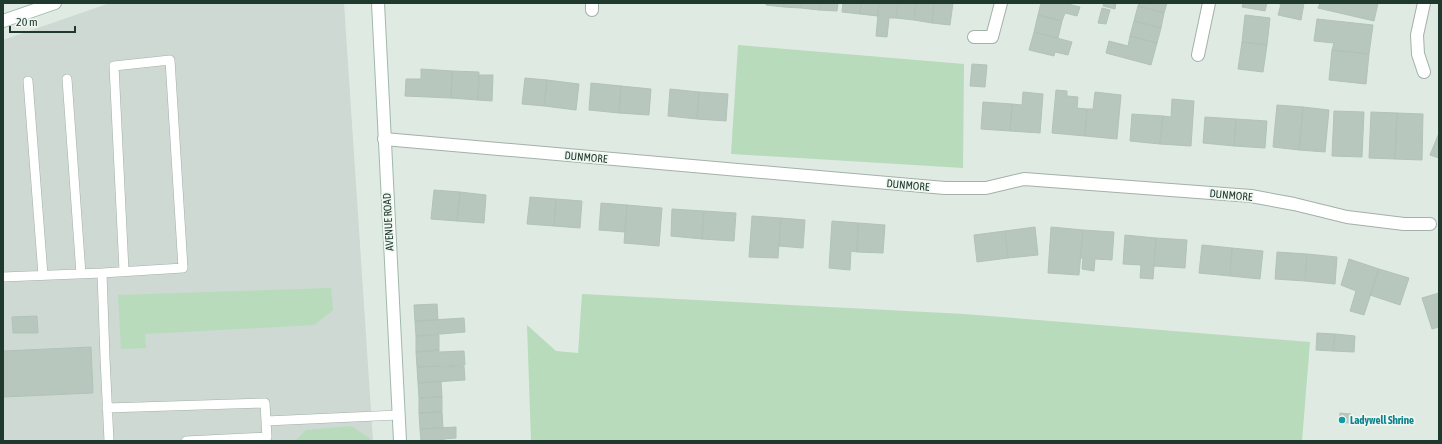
<svg xmlns="http://www.w3.org/2000/svg" width="1442" height="444" font-family="'Asap Condensed',sans-serif">
	<style>
		.built { fill: #cdd9d2 }
		.green { fill: #b8dbbb }
		.building { fill: #b7c7be; stroke: #b1c3b9 }
		.lines { fill: none; stroke-linecap: round; stroke-linejoin: round }
		.lane-casing { stroke: #a2b1a9; stroke-width: 10 }
		.street-casing { stroke: #a2b1a9; stroke-width: 14 }
		.secondary-casing { stroke: #a0b8ac; stroke-width: 14 }
		.lane { stroke: #fff; stroke-width: 9 }
		.street { stroke: #fff; stroke-width: 12 }
		.secondary { stroke: #fff; stroke-width: 12 }
		.culture-dot { fill: #0f9aa8; stroke: #eff7f1; stroke-width: 1.5 }
		.labels { text-anchor: middle; stroke-width: 3.5; stroke-linejoin: round; paint-order: stroke }
		.street-label { font-size: 11px; fill: #20392e; stroke: #eff7f1 }
		.culture-label { font-size: 11px; font-weight: bold; fill: #0d838f; stroke: #eff7f1; text-anchor: start }
	</style>
	<rect width="100%" height="100%" fill="#dfeae3"/>
	<path class="built" d="M110,3H344L373,441H3V40Z"/>
	<path class="green" d="M738,45L964,64L963,168L731,154Z
		M331,288L333,310L314,325L145,334L146,348L121,349L118,295Z
		M582,294L964,314L1310,342L1302,441H531L527,325L556,351L578,353Z
		M351,426L368,437L372,441H295L306,430Z"/>
	<path class="building" d="M766,3H784V7L766,5Z
		M784,3H802L801,8L784,7Z
		M802,3H820L819,10L801,8Z
		M820,3H838L837,11L819,10Z
		M843,3H861L860,14L842,12Z
		M861,3H879L878,16L860,14Z
		M879,3H898L896,18H889L887,37L876,36Z
		M898,3H916L914,20L896,18Z
		M916,3H934L932,23L914,20Z
		M934,3H953L950,25L932,23Z
		M1041,3H1064L1080,7L1077,16L1065,13L1062,21L1038,15Z
		M1104,3H1116L1115,9L1103,6Z
		M1139,3H1167L1164,13L1138,6Z
		M1243,3H1267L1265,11L1242,7Z
		M1275,3H1304L1301,20L1278,15L1281,4Z
		M1320,3H1378L1374,21L1318,8Z
		M1138,6L1164,13L1161,28L1134,21Z
		M1102,8L1110,10L1106,24L1098,23Z
		M1038,15L1062,21L1058,38L1034,32Z
		M1245,15L1270,18L1267,45L1242,42Z
		M1317,19L1373,25L1369,54L1332,50L1334,43L1314,41Z
		M1134,21L1161,28L1157,43L1130,36Z
		M1034,32L1072,42L1068,55L1055,52L1054,56L1029,50Z
		M1130,36L1157,43L1151,65L1106,53L1109,41L1128,46Z
		M1242,42L1267,45L1263,72L1238,69Z
		M1332,50L1369,54L1366,84L1329,80Z
		M972,64L987,65L985,87L970,86Z
		M421,69L452,71L451,98L405,96L406,79H421Z
		M452,71L479,72L478,100L451,98Z
		M479,75H493L492,101L478,100Z
		M525,78L547,80L544,106L522,104Z
		M547,80L579,84L576,110L544,106Z
		M591,83L621,86L619,113L589,110Z
		M621,86L651,89L649,115L619,113Z
		M670,89L699,92L697,119L668,116Z
		M1056,90L1067,91V96L1078,97L1077,108L1087,109L1085,136L1052,133Z
		M699,92L728,94L726,121L697,119Z
		M1023,92L1043,94L1040,133L1010,131L1012,104L1022,105Z
		M1095,92L1121,95L1117,139L1085,136L1087,109H1093Z
		M1172,99L1194,101L1191,146L1160,144L1163,116L1171,117Z
		M983,102L1012,104L1010,131L981,129Z
		M1277,105L1303,107L1299,150L1273,147Z
		M1303,107L1329,110L1325,152L1299,150Z
		M1334,111L1364,112L1362,157L1332,156Z
		M1371,112L1397,113L1395,159L1369,158Z
		M1397,113L1423,114L1422,160L1395,159Z
		M1132,114L1163,116L1160,144L1130,141Z
		M1205,117L1236,119L1234,146L1203,143Z
		M1236,119L1267,121L1265,148L1234,146Z
		M1439,133V158L1430,155Z
		M434,190L460,192L457,221L431,219Z
		M460,192L486,195L484,223L457,221Z
		M530,197L556,199L554,226L527,224Z
		M556,199L582,201L580,228L554,226Z
		M601,203L627,205L625,232L599,230Z
		M627,205L662,208L659,246L624,243Z
		M672,209L704,211L702,239L671,236Z
		M704,211L736,213L734,241L702,239Z
		M752,216L781,218L778,258L749,257Z
		M781,218L805,220L803,248L779,246Z
		M832,221L858,223L857,252L851,251L850,270L829,268Z
		M858,223L885,225L883,253L857,252Z
		M1035,227L1038,255L1008,258L1005,231Z
		M1051,227L1083,230L1079,275L1048,273Z
		M1083,230L1114,232L1112,260L1095,259L1094,271L1082,269L1083,258H1080Z
		M1005,231L1008,258L977,262L974,235Z
		M1125,235L1156,238L1153,279L1140,278L1141,265L1123,264Z
		M1156,238L1187,240L1185,268L1154,266Z
		M1202,245L1232,248L1230,276L1199,273Z
		M1232,248L1263,251L1260,279L1230,276Z
		M1277,252L1307,254L1305,281L1275,279Z
		M1307,254L1337,257L1335,284L1305,281Z
		M1349,259L1379,269L1364,315L1350,311L1356,291L1341,285Z
		M1379,269L1409,278L1400,305L1370,295Z
		M1439,293V327L1432,329L1422,298Z
		M437,304L438,320L415,321L414,305Z
		M37,316L38,333H13L12,317Z
		M464,318L465,332L416,336L415,321Z
		M1317,333L1335,334L1333,351L1316,350Z
		M1335,334L1355,336L1354,352L1333,351Z
		M439,335V350L416,352V336Z
		M91,347L93,393L3,397V351Z
		M439,350V352L464,351L465,365L417,367L416,352Z
		M440,366V367L464,366L465,380L418,383L417,367Z
		M441,381L442,397L419,398L418,383Z
		M442,397V412L419,413V398Z
		M442,412L443,428L420,429L419,413Z
		M1340,413L1351,414L1350,423L1339,422Z
		M456,427V438L444,439V441H421L420,429Z"/>
	<g class="lines">
		<g class="lane-casing">
			<path id="lane" d="M67,79L81,274
				M28,81L43,275
				M3,277L102,273
				M107,408L265,403L266,421L398,415
				M109,441L105,358L102,273L183,268L170,60L114,66L124,271
				M186,441L267,437L266,421"/>
		</g>
		<g class="street-casing">
			<path id="street" d="M592,3V10
				M974,37H992L1001,3
				M1198,55L1209,3
				M1424,72L1418,54L1417,35L1424,3
				M384,139L945,188H986L1024,179L1251,196L1294,204L1347,217L1404,224H1430"/>
		</g>
		<g class="secondary-casing">
			<path id="secondary" d="M378,3L400,441
				M3,21L55,3"/>
		</g>
		<use href="#lane" class="lane"/>
		<use href="#street" class="street"/>
		<use href="#secondary" class="secondary"/>
	</g>
	<circle class="culture-dot" cx="1342" cy="420" r="4"/>
	<g class="labels">
		<g class="street-label">
			<text transform="translate(586 157) rotate(5)" y="4">DUNMORE</text>
			<text transform="translate(908 185) rotate(5)" y="4">DUNMORE</text>
			<text transform="translate(1231 195) rotate(5)" y="4">DUNMORE</text>
			<text transform="translate(388 222) rotate(-93)" y="4">AVENUE ROAD</text>
		</g>
		<g class="culture-label">
			<text x="1350" y="424">Ladywell Shrine</text>
		</g>
	</g>
	<rect width="1442" height="444" fill="none" stroke="#20392e" stroke-width="8"/>
	<path d="M10 26v6h65v-6" fill="none" stroke="#20392e" stroke-width="2"/>
	<text x="16" y="26" font-size="12" fill="#20392e" stroke="#eff7f1" stroke-width="3" paint-order="stroke">20 m</text>
</svg>
